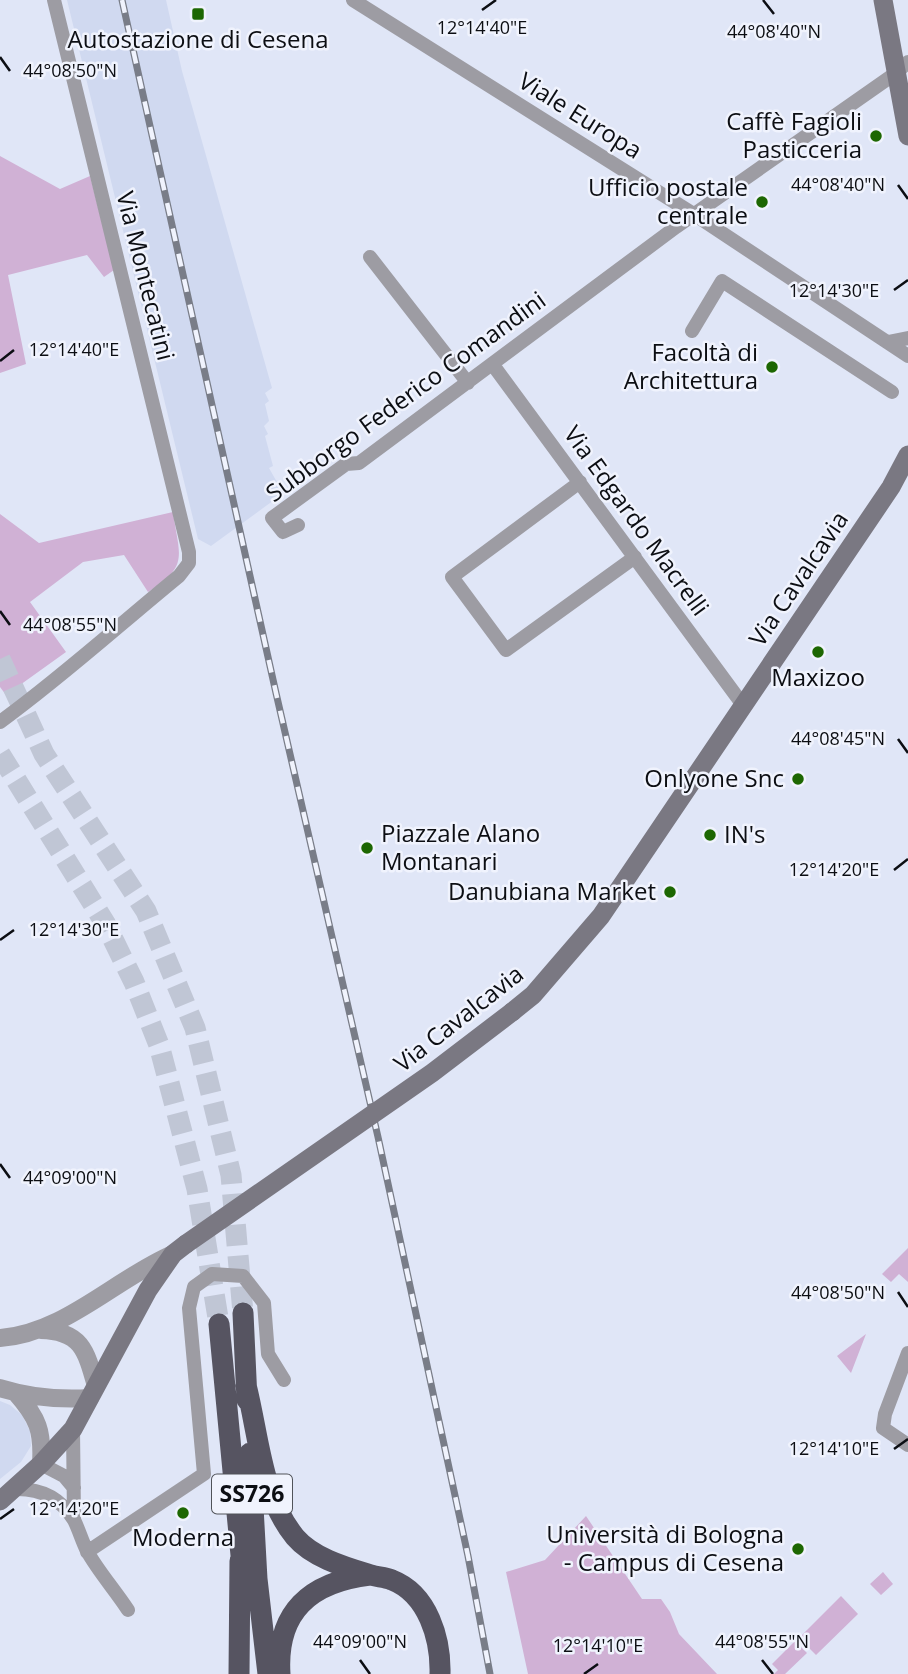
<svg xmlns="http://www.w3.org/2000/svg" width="908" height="1674" font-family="'Open Sans',sans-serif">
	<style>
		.built { fill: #d0d9f0 }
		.green { fill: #d0b1d5 }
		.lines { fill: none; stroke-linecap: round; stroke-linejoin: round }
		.trunk-tunnel { stroke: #c0c6d5; stroke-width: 21; stroke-dasharray: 21 10; stroke-linecap: butt }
		.minor { stroke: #9d9ca3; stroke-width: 14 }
		.tertiary { stroke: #9d9ca3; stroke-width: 18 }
		.secondary { stroke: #7a7882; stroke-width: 19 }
		.trunk { stroke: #565461; stroke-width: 21 }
		.rail-casing { stroke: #797d88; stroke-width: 7 }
		.rail { stroke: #f0f3fd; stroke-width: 4.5; stroke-dasharray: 13; stroke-linecap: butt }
		.secondary-bridge { stroke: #7a7882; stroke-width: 19 }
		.ticks { fill: none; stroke: #0c0e13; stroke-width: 2.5 }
		.poi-dot { fill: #1d6702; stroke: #f0f3fd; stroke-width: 2.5 }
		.labels { text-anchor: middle; stroke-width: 5; stroke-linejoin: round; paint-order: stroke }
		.shield { fill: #f0f3fd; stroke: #505359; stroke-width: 2 }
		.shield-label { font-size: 23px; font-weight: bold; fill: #0c0e13 }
		.poi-label { font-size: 24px; fill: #0c0e13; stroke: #f0f3fd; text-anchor: end }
		.street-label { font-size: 24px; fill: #0c0e13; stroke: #f0f3fd }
		.ticks-label { font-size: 18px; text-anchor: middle; fill: #0c0e13; stroke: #f0f3fd; stroke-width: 5; stroke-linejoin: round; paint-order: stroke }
	</style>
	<rect width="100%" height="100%" fill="#e0e6f7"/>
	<path class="built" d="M67,0H166L182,71L272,388L265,393L269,401L265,404L269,421L264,426L268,434L265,436L273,466L269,468L282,491L280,492L281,495L211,546L198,539Z
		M0,1401L10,1405L22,1415L30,1431L31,1446L21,1462L0,1479Z"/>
	<path class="green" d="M0,156L60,189L90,176L114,270L104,277L87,255L8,275L26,364L0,373Z
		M173,512C179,556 190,566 148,592L124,555L83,562L30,602L66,652L6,695L0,687V514L39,543Z
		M908,1248V1282L899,1274L891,1282L882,1274Z
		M866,1334L851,1373L837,1356Z
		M586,1516L642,1599H661L670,1612L679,1634L717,1674H528L506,1572L545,1560Z
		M883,1572L893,1584L881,1595L870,1584Z
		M841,1596L858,1614L816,1655L799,1638Z
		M795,1641L807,1653L785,1674H774L778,1670L772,1664Z"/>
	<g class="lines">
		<path class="trunk-tunnel" d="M0,659L44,754L146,911L195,1028L231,1175L243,1313
			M0,754L105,923L134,982L159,1045L197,1189L219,1324"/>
		<path class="minor" d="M353,0L695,215L908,356
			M370,257L468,383
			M692,331L722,281L892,392
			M888,342L908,338
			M493,365L743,705
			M580,482L452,577L506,650L635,557
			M298,525L283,532L272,518L346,464L359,463L676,227L896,73L908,62
			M0,722C62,677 119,625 179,576L189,563V552L54,0
			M908,1353L885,1414L883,1428L908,1445
			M73,1429L74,1519
			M41,1464L64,1476L74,1488
			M14,1489C40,1488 60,1497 74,1520C79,1530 82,1541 87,1551C98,1571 115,1590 128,1610
			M87,1552L204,1474L189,1308L194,1287L212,1274L243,1276L264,1303L268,1354L284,1380"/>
		<path class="tertiary" d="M41,1330C81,1331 86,1350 96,1386
			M0,1338C65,1333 115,1279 173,1254
			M0,1388C29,1397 60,1400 90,1398
			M16,1393C38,1418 43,1431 41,1464"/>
		<path class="secondary" d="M883,0L908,136
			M512,1012L533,995L601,916L891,487L908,455
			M0,1501L41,1464L73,1429L148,1290L173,1254L186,1244"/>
		<path class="trunk" d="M243,1313L247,1400
			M219,1324L243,1576
			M246,1385C259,1436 261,1495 295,1537C313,1558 345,1567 371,1575C377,1577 385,1577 392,1580C428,1594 441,1639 440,1674
			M250,1453L257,1579L268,1674
			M239,1674L240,1561
			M280,1674C276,1612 310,1582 370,1575"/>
		<g class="rail-casing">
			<path id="rail" d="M122,0L276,693L378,1137L468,1556L490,1674"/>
		</g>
		<use href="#rail" class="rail"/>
		<path class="secondary-bridge" d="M186,1244L432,1073L512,1012"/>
	</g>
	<path class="ticks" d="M763,0L774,14M482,10L496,0M0,57L10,71M898,185L908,199M894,290L908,280M0,361L14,350M0,611L10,625M898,739L908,753M894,870L908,859M0,940L14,930M0,1164L10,1178M898,1292L908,1307M894,1449L908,1439M0,1519L14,1509M360,1660L370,1674M762,1660L773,1674M584,1674L598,1664"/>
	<g class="poi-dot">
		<rect x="191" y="7" width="14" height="14" rx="3.5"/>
		<circle cx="876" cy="136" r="7"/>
		<circle cx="762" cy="202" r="7"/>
		<circle cx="772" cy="367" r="7"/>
		<circle cx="818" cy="652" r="7"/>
		<circle cx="798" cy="779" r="7"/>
		<circle cx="710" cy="835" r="7"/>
		<circle cx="367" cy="848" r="7"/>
		<circle cx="670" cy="892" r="7"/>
		<circle cx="183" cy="1513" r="7"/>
		<circle cx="798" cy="1549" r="7"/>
	</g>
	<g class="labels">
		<rect class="shield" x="212" y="1474.5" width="80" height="39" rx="5"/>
		<g class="shield-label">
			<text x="252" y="1502">SS726</text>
		</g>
		<g class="poi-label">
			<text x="198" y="48" text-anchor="middle">Autostazione di Cesena</text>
			<text x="862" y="130">Caffè Fagioli<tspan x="862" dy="28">Pasticceria</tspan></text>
			<text x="748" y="196">Ufficio postale<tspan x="748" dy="28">centrale</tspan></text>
			<text x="758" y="361">Facoltà di<tspan x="758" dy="28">Architettura</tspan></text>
			<text x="818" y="686" text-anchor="middle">Maxizoo</text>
			<text x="784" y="787">Onlyone Snc</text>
			<text x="381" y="842" text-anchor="start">Piazzale Alano<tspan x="381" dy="28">Montanari</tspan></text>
			<text x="724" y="843" text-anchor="start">IN's</text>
			<text x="656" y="900">Danubiana Market</text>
			<text x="784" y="1543">Università di Bologna<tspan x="784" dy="28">- Campus di Cesena</tspan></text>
			<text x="183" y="1546" text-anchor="middle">Moderna</text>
		</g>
		<g class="street-label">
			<text transform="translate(580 116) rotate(32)" y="8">Viale Europa</text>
			<text transform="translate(145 276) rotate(76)" y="8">Via Montecatini</text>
			<text transform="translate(406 397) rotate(-36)" y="8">Subborgo Federico Comandini</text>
			<text transform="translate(636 521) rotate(54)" y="8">Via Edgardo Macrelli</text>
			<text transform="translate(799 579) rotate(-56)" y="8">Via Cavalcavia</text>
			<text transform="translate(459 1019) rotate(-38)" y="8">Via Cavalcavia</text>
		</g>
	</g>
	<g class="ticks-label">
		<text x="482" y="34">12°14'40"E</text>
		<text x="774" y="38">44°08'40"N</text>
		<text x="70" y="77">44°08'50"N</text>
		<text x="838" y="191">44°08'40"N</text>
		<text x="834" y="297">12°14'30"E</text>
		<text x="74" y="356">12°14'40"E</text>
		<text x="70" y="631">44°08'55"N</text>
		<text x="838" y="745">44°08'45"N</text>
		<text x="834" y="876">12°14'20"E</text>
		<text x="74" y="936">12°14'30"E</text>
		<text x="70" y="1184">44°09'00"N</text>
		<text x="838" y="1299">44°08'50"N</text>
		<text x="834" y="1455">12°14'10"E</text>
		<text x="74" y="1515">12°14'20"E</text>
		<text x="360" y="1648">44°09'00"N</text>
		<text x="762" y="1648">44°08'55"N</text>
		<text x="598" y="1652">12°14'10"E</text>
	</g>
</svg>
